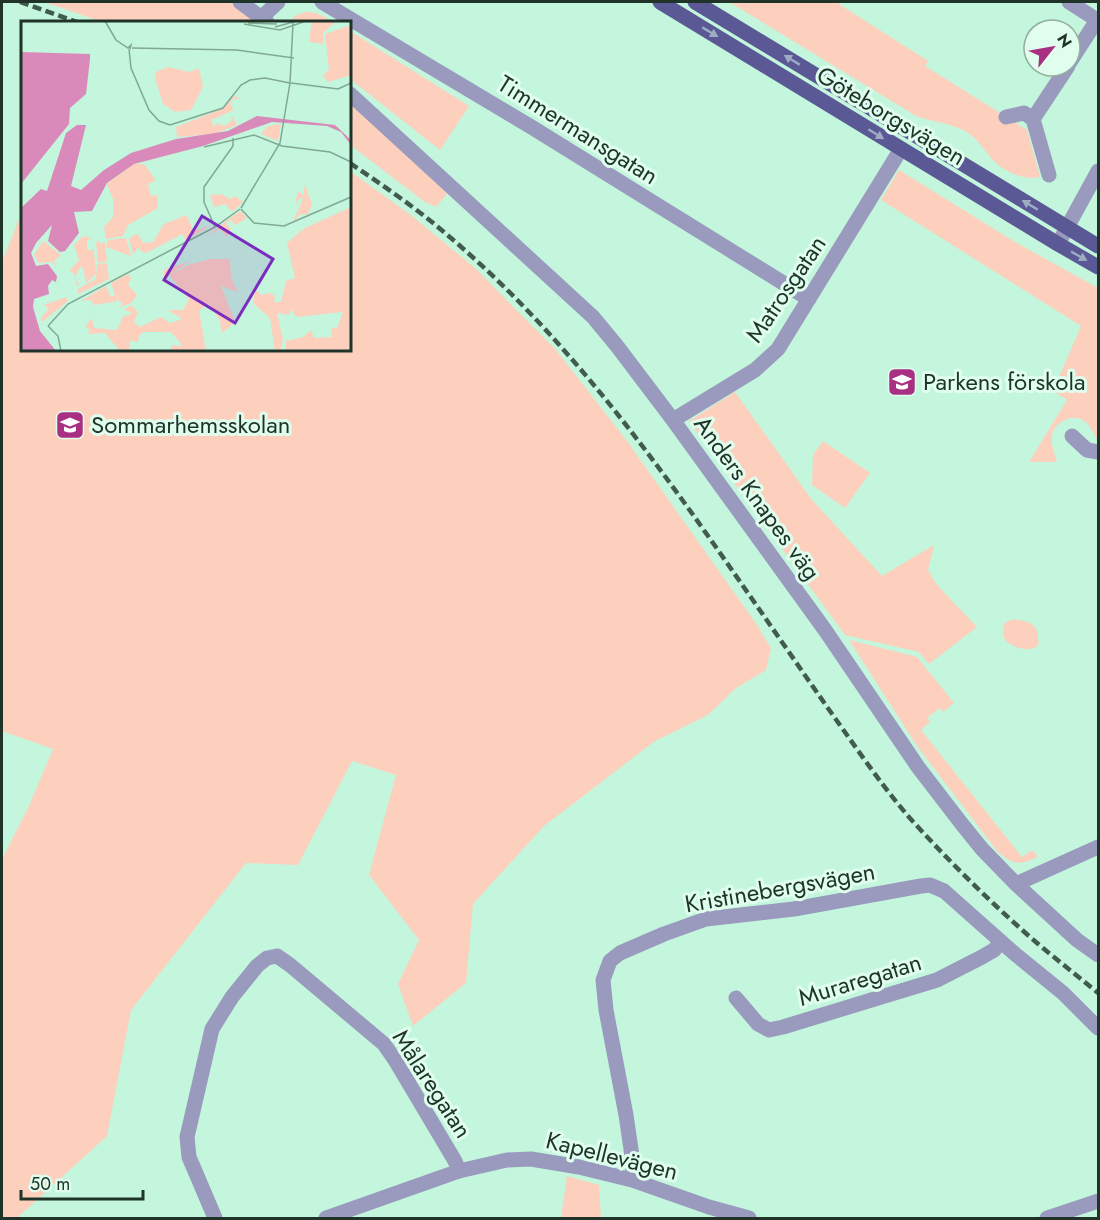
<svg xmlns="http://www.w3.org/2000/svg" width="1100" height="1220" font-family="Jost,sans-serif">
	<style>
		.green { fill: #fdd0bd }
		.lines { fill: none; stroke-linecap: round; stroke-linejoin: round }
		.minor { stroke: #999abd; stroke-width: 15 }
		.major { stroke: #5a5996; stroke-width: 15 }
		.rail { stroke: #415b4e; stroke-width: 4.5; stroke-dasharray: 9 4.5; stroke-linecap: butt }
		.oneway { fill: #9dacc2 }
		.labels { text-anchor: middle; stroke-width: 6; stroke-linejoin: round; paint-order: stroke }
		.street-label { font-size: 24px; fill: #1f3329; stroke: #e0feee }
		.poi-label { font-size: 24px; fill: #1f3329; stroke: #e0feee; text-anchor: start }
		.inset-road { fill: none; stroke: #81a894; stroke-width: 1.5 }
		.view { fill: #7b2cbf; fill-opacity: 0.15; stroke: #7b2cbf; stroke-width: 3 }
		.inset-edge { fill: none; stroke: #1f3329; stroke-width: 3 }
	</style>
	<rect width="100%" height="100%" fill="#c3f6dc"/>
	<path class="green" d="M44,2H230L257,22H102Z
		M729,2H840L839,4L928,61L925,66L1027,130L1040,177C1025,181 1005,172 994,161C984,151 978,138 965,131C949,123 933,122 916,116Z
		M305,12C315,12 325,15 331,22H290L295,16Z
		M350,31L469,106L440,150L350,79V47L352,44L350,42Z
		M350,102L435,179L447,194L436,207L425,202L350,145Z
		M899,170L1015,242L1098,288V440C1093,434 1091,425 1084,421C1078,417 1071,417 1065,420C1045,430 1052,445 1057,462H1029L1067,400L1053,391L1081,326L881,200Z
		M350,171L412,216L475,268L556,350L627,441L755,622L771,648L766,670L736,688L708,715L655,741L544,826L473,904L466,983L413,1026L398,984L419,940L369,875L396,775L352,761L298,865L246,863L131,1010L107,1136L17,1218H6L2,1216V859L29,806L53,749L2,731V262L22,212V350H350Z
		M735,392L812,500L882,576L934,545L928,570L937,585L977,627L929,664L919,652L845,635L689,421Z
		M823,441L870,473L845,508L812,485L813,455Z
		M1011,620C1023,619 1036,622 1038,635C1038,638 1039,643 1038,645C1032,654 1012,647 1006,641C1003,637 1003,632 1003,627L1006,622Z
		M849,640L917,657L954,703L943,712L940,708L927,718L930,722L921,730L1022,857L1031,851H1034L1037,856L1036,858C1018,866 1012,864 997,851L917,746Z
		M567,1176L599,1185L601,1218H561Z"/>
	<g class="lines">
		<path class="minor" d="M240,2L267,22
			M322,2L533,128L809,299
			M1069,2L1097,20L1070,62
			M261,18L278,2
			M350,94L593,317L617,346L673,420L825,630L918,767L961,823L982,849L1016,884L1077,940L1098,955
			M1006,117L1024,113L1033,119
			M1049,175L1033,119L1068,66
			M1058,244L1098,171
			M673,420L755,370L778,349L901,149
			M1072,436L1087,450L1098,452
			M1016,884L1098,847
			M736,998L758,1024L769,1030L783,1027L937,980L982,957L994,950L1001,942
			M632,1180L633,1165L631,1149L626,1115L606,1010L603,980L610,961L620,953L664,934L706,919L794,909L921,886L930,885L944,891L1015,954L1063,993L1098,1028
			M215,1218L189,1157L187,1137L212,1029L232,997L257,966L267,958L277,956L290,965L384,1044L395,1060L455,1161L459,1171
			M326,1218L459,1171L507,1160L531,1159L579,1167L632,1180L709,1207L749,1218
			M1047,1218L1098,1201"/>
		<path class="major" d="M660,2L1058,244L1098,267
			M695,2L1098,246"/>
		<path class="rail" d="M20,2L77,22
			M350,163C382,185 415,207 445,233C564,333 655,459 743,586C778,636 812,686 847,735C866,762 886,790 908,816C943,855 981,893 1020,928C1045,951 1072,971 1098,993"/>
	</g>
	<defs><path id="oneway-solid" d="M-6-.8H1V-3.2L6.5 0L1 3.2V.8H-6Z" transform="scale(1.5)"/></defs>
	<g class="oneway">
		<use href="#oneway-solid" transform="translate(710 32) rotate(31)"/>
		<use href="#oneway-solid" transform="translate(792 60) rotate(-149)"/>
		<use href="#oneway-solid" transform="translate(876 134) rotate(32)"/>
		<use href="#oneway-solid" transform="translate(1030 205) rotate(-149)"/>
		<use href="#oneway-solid" transform="translate(1079 256) rotate(29)"/>
	</g>
	<defs>
		<g id="school-square" transform="scale(1.5)"><rect x="-9" y="-9" width="18" height="18" rx="4" fill="#a92f83" stroke="#e0feee"/><path d="M0-5L7-2L0 1L-7-2ZM-4 1L0 2.5L4 1V4Q0 6-4 4Z" fill="#fff"/></g>
	</defs>
	<g fill-rule="evenodd">
		<use href="#school-square" x="902" y="382"/>
		<use href="#school-square" x="70" y="425"/>
	</g>
	<g class="labels">
		<g class="street-label">
			<text transform="translate(891 116) rotate(31)" y="8">Göteborgsvägen</text>
			<text transform="translate(578 130) rotate(32)" y="8">Timmermansgatan</text>
			<text transform="translate(786 289) rotate(-56)" y="8">Matrosgatan</text>
			<text transform="translate(757 498) rotate(54)" y="8">Anders Knapes väg</text>
			<text transform="translate(780 888) rotate(-10)" y="8">Kristinebergsvägen</text>
			<text transform="translate(860 980) rotate(-17)" y="8">Muraregatan</text>
			<text transform="translate(432 1084) rotate(57)" y="8">Målaregatan</text>
			<text transform="translate(612 1156) rotate(14)" y="8">Kapellevägen</text>
		</g>
		<g class="poi-label">
			<text x="923" y="390">Parkens förskola</text>
			<text x="91" y="433">Sommarhemsskolan</text>
		</g>
	</g>
	<g transform="translate(21 21)">
		<rect width="330" height="330" fill="#c3f6dc"/>
		<path d="M291,0H315L302,12V23L288,21ZM330,4V54L307,61L302,55L308,48L304,13ZM147,46L169,51L178,47L182,66L170,89L154,91L142,83L134,57L135,51ZM213,75L220,78H212L209,83L213,89L190,99L193,106L196,102L203,105L211,100L210,93L216,104L193,113L156,116L155,106L201,88ZM260,103L257,120L240,113L247,105ZM113,143H123L132,155L134,160L127,163L130,175L136,174L137,187L107,204L102,215L85,218L83,206L92,196V178L86,163ZM284,163L291,184L287,193L277,194L275,201L273,198L282,178L278,177L276,185L275,177L278,170L282,175ZM200,173L210,178L214,175L222,181L211,191L204,183L193,186L189,174ZM330,186V330H265V320L282,316L290,309L293,317L311,316L310,307H316L322,291L275,296L270,288L268,294L256,292L262,318L259,330H254L249,297L232,282L234,270L231,267L241,274L249,272L254,275L253,281H260L265,260L274,257L266,222L282,208ZM219,190L226,197L214,204L210,199L205,202L210,208L206,216L199,208L185,215ZM166,194L172,210L189,205L165,219L161,213L131,229L123,232L117,227L112,233L108,217L117,213L122,222L132,221L143,203ZM62,215V219L64,215L71,218L66,219V229H73L75,253L65,262L62,247L59,246L54,256L58,264L62,263L56,265L53,252L48,250L58,239L53,224ZM105,217L110,235L85,226L87,219ZM22,220L40,234L33,240L35,246L31,241L18,242L13,234ZM79,220V223L84,221L86,240L77,242L75,221ZM190,238H209L210,257L217,271L200,265L214,301L201,312L199,300L188,283L178,289L185,330H143L150,329V324L162,325L150,311H123L118,314L117,321L109,320L108,330H99L84,312L67,313L69,309L64,305L71,297L73,307L96,309L102,296L112,292L103,289L110,284L117,291L113,301L119,306L140,296L149,302L161,298L147,289H162L168,278L148,254L143,258V249L170,240L149,254L170,243ZM86,242L88,258L57,273V268L75,258L76,243ZM107,253L110,257L107,264L116,274L110,282L97,287L102,283L96,278L94,282L89,276L94,274L90,262ZM85,265L92,281L73,284L70,279L60,280ZM45,276L47,280L21,301L20,296L28,288L23,284Z" fill="#fdd0bd"/>
		<path d="M0,31L69,33V38L65,73L49,87L48,103L0,163ZM236,95L314,104L330,119V124L320,111L306,105L251,101L182,125L113,143L86,162L71,190L53,191L58,212L44,230L39,231L27,220L31,204L15,222L10,232L15,245L27,243L36,255L35,261L31,259L27,265L28,273L13,278L12,286L19,310L35,330H0V187L20,168L26,170L45,112L56,104H65L50,165L60,169L83,149L110,132L155,118L207,110Z" fill="#d98aba"/>
		<path class="inset-road" d="M84,0L95,19L107,27L110,24L109,28M227,2L256,3M223,3L259,9L285,0M254,6L276,0M111,27L216,29L273,37M108,28L110,47L128,89L138,100L149,104L202,87L220,64L229,59L244,57L269,62L272,2M270,62L317,68L330,62M183,126L233,114L261,125L309,131L330,141M220,187L259,122L269,62M220,188L233,202L263,205L330,176M194,206L183,181V166L212,125V117M27,305L37,315L40,330M27,305L47,283L194,206L219,188"/>
		<path class="view" d="M181,195L252,238L214,302L143,259Z"/>
		<rect width="330" height="330" class="inset-edge"/>
	</g>
	<rect width="1100" height="1220" fill="none" stroke="#1f3329" stroke-width="6"/>
	<g transform="translate(1052 48) rotate(59)"><circle r="28" fill="#e0feee" stroke="#93ad9f" stroke-width="1.5"/>
	<path d="M0-4.5L10 22L0 15L-10 22Z" fill="#a92f83"/>
	<text y="-9" font-size="16" font-weight="bold" text-anchor="middle" fill="#1f3329">N</text>
	</g>
	<path d="M21 1190v9h122v-9" fill="none" stroke="#1f3329" stroke-width="3"/>
	<text x="30" y="1190" font-size="18" fill="#1f3329" stroke="#e0feee" stroke-width="4.5" paint-order="stroke">50 m</text>
</svg>
